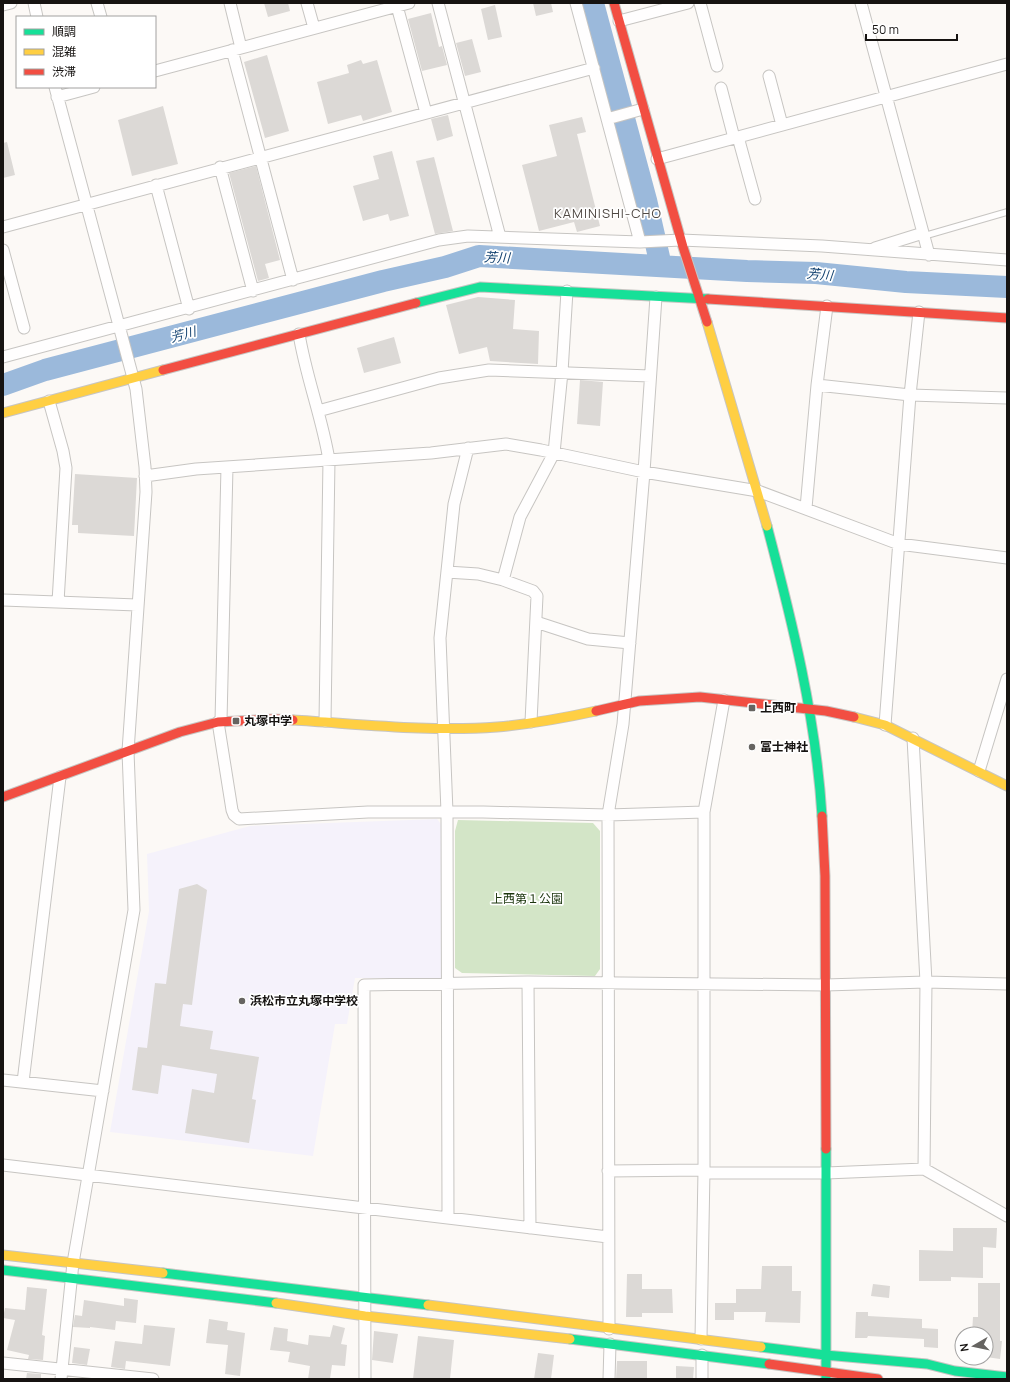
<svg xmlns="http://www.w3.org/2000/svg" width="1010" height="1382" font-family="Manrope,'Noto Sans JP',sans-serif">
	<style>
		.education { fill: #f5f2fb }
		.green { fill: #d3e5c7 }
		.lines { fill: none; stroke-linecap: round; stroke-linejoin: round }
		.river { stroke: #9bb9db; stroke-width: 22 }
		.building { fill: #dcd9d6 }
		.lane-casing { stroke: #c7c5c2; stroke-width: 8 }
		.street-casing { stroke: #c7c5c2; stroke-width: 13 }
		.fast-casing { stroke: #c7c5c2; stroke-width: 11 }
		.slow-casing { stroke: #c7c5c2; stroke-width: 11 }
		.jam-casing { stroke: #c7c5c2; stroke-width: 11 }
		.lane { stroke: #fffefe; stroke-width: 5.5 }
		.street { stroke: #fffefe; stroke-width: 11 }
		.fast { stroke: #16e098; stroke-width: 9 }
		.slow { stroke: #ffcf43; stroke-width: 9 }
		.jam { stroke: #f24e42; stroke-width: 9 }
		.poi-dot { fill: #666461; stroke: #fff; stroke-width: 1.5 }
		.labels { text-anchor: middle; stroke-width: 3.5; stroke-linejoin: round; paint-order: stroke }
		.poi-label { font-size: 12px; font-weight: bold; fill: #161311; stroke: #fff; text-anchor: start }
		.park-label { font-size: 12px; fill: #1c360e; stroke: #fff }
		.neighbourhood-label { font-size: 13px; letter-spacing: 1px; fill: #504944; stroke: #fff }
		.water-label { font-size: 13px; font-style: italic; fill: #11406f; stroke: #fff }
	</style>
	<rect width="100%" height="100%" fill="#fcf9f6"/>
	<path class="education" d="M437,819L441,824V978H355L347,1024H335L313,1156L110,1132L149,911L147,854L250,826Z"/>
	<path class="green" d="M458,820L593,823L600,831V969L595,976L462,973L455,968V831Z"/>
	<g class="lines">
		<path class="river" d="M593,3L646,200L661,266
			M3,385L45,370L383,281L445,267L479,256L747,271L816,273L906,282L1007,287"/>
	</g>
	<path class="building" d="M264,3H288L290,11L268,17Z
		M533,3H551L553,12L536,16Z
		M495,5L502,37L488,40L481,9Z
		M431,13L439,47L442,46L447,65L422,71L408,19Z
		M472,39L481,72L465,76L456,43Z
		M267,55L289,131L265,138L244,62Z
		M361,60L363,64L377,60L392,112L363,121L361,115L328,124L317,82L349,73L347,65Z
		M163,106L178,164L132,176L118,120Z
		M448,115L453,136L437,141L431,119Z
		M582,117L586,132L577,134L600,226L577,232L574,222L539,231L522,165L557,156L549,125Z
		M7,142L15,175L3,178V143Z
		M392,151L409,216L390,221L388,214L363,221L353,186L379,179L373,156Z
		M434,157L453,231L435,234L416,161Z
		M256,166L280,260L265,264L269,278L258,281L229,173Z
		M478,297L515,300L513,329L539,331L538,364L490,361L487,347L459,354L446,305Z
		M394,337L401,363L364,373L357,348Z
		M580,380L603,382L600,426L577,424Z
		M75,474L137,478L134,536L78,533V525H72Z
		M197,884L207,890L192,1005L183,1004L180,1026L213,1031L210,1049L259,1057L252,1099L256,1100L249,1143L185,1133L192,1089L214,1093L217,1074L162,1065L158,1094L132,1090L138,1047L147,1048L155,983L166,984L179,889Z
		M953,1228H997L996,1248L983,1247V1278L951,1277V1281H919V1250L953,1251Z
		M762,1266H792V1291H801L800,1323L765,1322L766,1312H734V1320H715V1303H736V1289H761Z
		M627,1274H642V1289H672L673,1313H642V1317H626Z
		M978,1283H1000V1341H1002L1000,1359L986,1357L988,1336H986V1334H972L973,1317H978Z
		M873,1284L890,1286L889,1298L871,1296Z
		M27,1287L47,1289L42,1335L45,1336L43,1360L28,1359L29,1355L7,1350L15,1320L3,1318L5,1308L25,1310Z
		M124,1298L138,1300L136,1323L116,1321L115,1330L90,1327V1328L73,1327L75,1315L82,1316L84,1300L124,1306Z
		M856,1312H868V1316L922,1319V1328L938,1329V1348L924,1347V1339L868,1336L867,1338H855Z
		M209,1319L228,1322L227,1330L245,1333L240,1376L225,1374L228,1345L206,1343Z
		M144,1325L175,1328L170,1366L126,1361L125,1369L111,1367L115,1341L142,1344Z
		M333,1325L345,1328L341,1344L347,1345L345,1366L332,1365L330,1379H308L310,1366L288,1362L290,1352L270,1350L274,1327L288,1329L287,1341L308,1345L309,1335L330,1337Z
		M374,1331L398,1334L393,1363L372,1360Z
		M418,1336L454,1340L450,1379H413Z
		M74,1347L90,1349L87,1365L72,1363Z
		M538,1353L554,1355L551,1379H534Z
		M617,1361H647V1379H616Z
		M676,1366L694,1367L693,1379H676Z
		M27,1373L41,1374V1379H26Z"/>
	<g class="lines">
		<g class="lane-casing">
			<path id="lane" d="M924,236L1007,212"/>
		</g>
		<g class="street-casing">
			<path id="street" d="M34,3L37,17
				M97,3L101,17
				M230,3L241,48
				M307,3L314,28
				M438,3L500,237
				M576,3L640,242
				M700,3L717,66
				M861,3L929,255
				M3,5L11,3
				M397,6L426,113
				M619,21L688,3
				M232,50L293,280
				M155,71L409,3
				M769,76L782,125
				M55,87L136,389L145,467L146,492L128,751L134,910L73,1263L61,1379
				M721,88L734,138
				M57,97L94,87
				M607,119L643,109
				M738,137L755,199
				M657,159L1007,64
				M220,167L253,291
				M156,185L189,309
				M3,227L594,68
				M875,248L923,233
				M3,250L24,328
				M827,306L817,385L910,395L1007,398
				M299,334C306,377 322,417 329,460L325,721
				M3,357L439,240L468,236L640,242L681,240L822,246L1007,260
				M49,401L63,451L66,468L58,602
				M318,411L439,378L489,370L650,376
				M145,476L196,469L431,453L506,444L541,450L644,472L758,491L899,544L1007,558
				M806,508L817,385
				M447,572L478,574L503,580L520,517L554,453L562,372L567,291
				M503,580L533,591L537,596L531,722
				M3,600L137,605
				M536,622L588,639L630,643
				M221,721L227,467
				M218,722L232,810L234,815L239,819L368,812H483L608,815L704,812
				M885,725L910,395L919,312
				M913,738L926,982L924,1169L1007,1216
				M979,771L1007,679
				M528,982L530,1228
				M3,1080L103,1091
				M23,1082L60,777
				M3,1165L608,1237
				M608,1171L704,1170
				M704,1173H826L924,1169
				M448,1217L447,812L440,638L454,504L468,448
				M609,1329L608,815L623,724L644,472L656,297
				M701,1339L704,1170V812L724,700
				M3,1363L153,1379
				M365,1379L364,985L528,982L825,985L926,982L1007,984
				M609,1379L610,1344
				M702,1379V1355"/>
		</g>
		<g class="fast-casing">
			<path id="fast" d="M416,303L480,287L708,299
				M767,526C792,621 816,717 822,816
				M826,1149V1379
				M3,1270L276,1303
				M163,1273L428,1305
				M570,1339L769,1364
				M761,1347L825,1355L927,1364L955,1371L1007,1377"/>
		</g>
		<g class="slow-casing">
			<path id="slow" d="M707,322L767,526
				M3,413L163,370
				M854,717L885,725L1007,786
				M293,720C360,724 430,732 497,727C531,724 564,718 596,711
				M3,1255L163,1273
				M276,1303L365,1316L570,1339
				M428,1305L761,1347"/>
		</g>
		<g class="jam-casing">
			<path id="jam" d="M614,3L683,247L707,322
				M708,299L1007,318
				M163,370L416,303
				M596,711L639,701L700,697L826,711L854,717
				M3,797L180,732L218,722L274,719L293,720
				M822,816L825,876L826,1149
				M769,1364L878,1379"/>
		</g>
		<use href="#lane" class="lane"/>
		<use href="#street" class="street"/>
		<use href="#fast" class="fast"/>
		<use href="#slow" class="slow"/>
		<use href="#jam" class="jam"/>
	</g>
	<g class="poi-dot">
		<rect x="748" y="704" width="8" height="8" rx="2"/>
		<rect x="232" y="717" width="8" height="8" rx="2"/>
		<circle cx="752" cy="747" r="4"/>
		<circle cx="242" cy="1001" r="4"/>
	</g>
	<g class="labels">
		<g class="poi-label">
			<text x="760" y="712">上西町</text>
			<text x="244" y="725">丸塚中学</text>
			<text x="760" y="751">冨士神社</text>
			<text x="250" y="1005">浜松市立丸塚中学校</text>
		</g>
		<g class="park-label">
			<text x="527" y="903">上西第１公園</text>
		</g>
		<g class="neighbourhood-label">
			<text x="608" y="218">KAMINISHI-CHO</text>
		</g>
		<g class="water-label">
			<text transform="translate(497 257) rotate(2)" y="5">芳川</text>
			<text transform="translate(820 274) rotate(5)" y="5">芳川</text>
			<text transform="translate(183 334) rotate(-15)" y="5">芳川</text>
		</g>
	</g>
	<rect width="1010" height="1382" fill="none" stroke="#161311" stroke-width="8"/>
	<rect x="16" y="16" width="140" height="72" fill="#ffffff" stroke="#a2a1a0"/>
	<rect x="24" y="29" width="20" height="6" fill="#16e098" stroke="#a2a1a0"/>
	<text x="52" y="36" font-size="12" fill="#161311">順調</text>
	<rect x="24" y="49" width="20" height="6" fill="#ffcf43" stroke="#a2a1a0"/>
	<text x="52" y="56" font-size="12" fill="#161311">混雑</text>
	<rect x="24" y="69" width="20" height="6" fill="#f24e42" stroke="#a2a1a0"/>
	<text x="52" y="76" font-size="12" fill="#161311">渋滞</text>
	<g transform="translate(974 1346) rotate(261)"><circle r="19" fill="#ffffff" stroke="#a2a1a0"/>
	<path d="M0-3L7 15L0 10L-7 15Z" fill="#666461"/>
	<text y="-6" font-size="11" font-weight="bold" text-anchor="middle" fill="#161311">N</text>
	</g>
	<path d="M866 34v6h91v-6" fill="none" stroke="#161311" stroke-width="2"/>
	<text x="872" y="34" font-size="12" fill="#161311" stroke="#ffffff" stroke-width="3" paint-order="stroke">50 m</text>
</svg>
